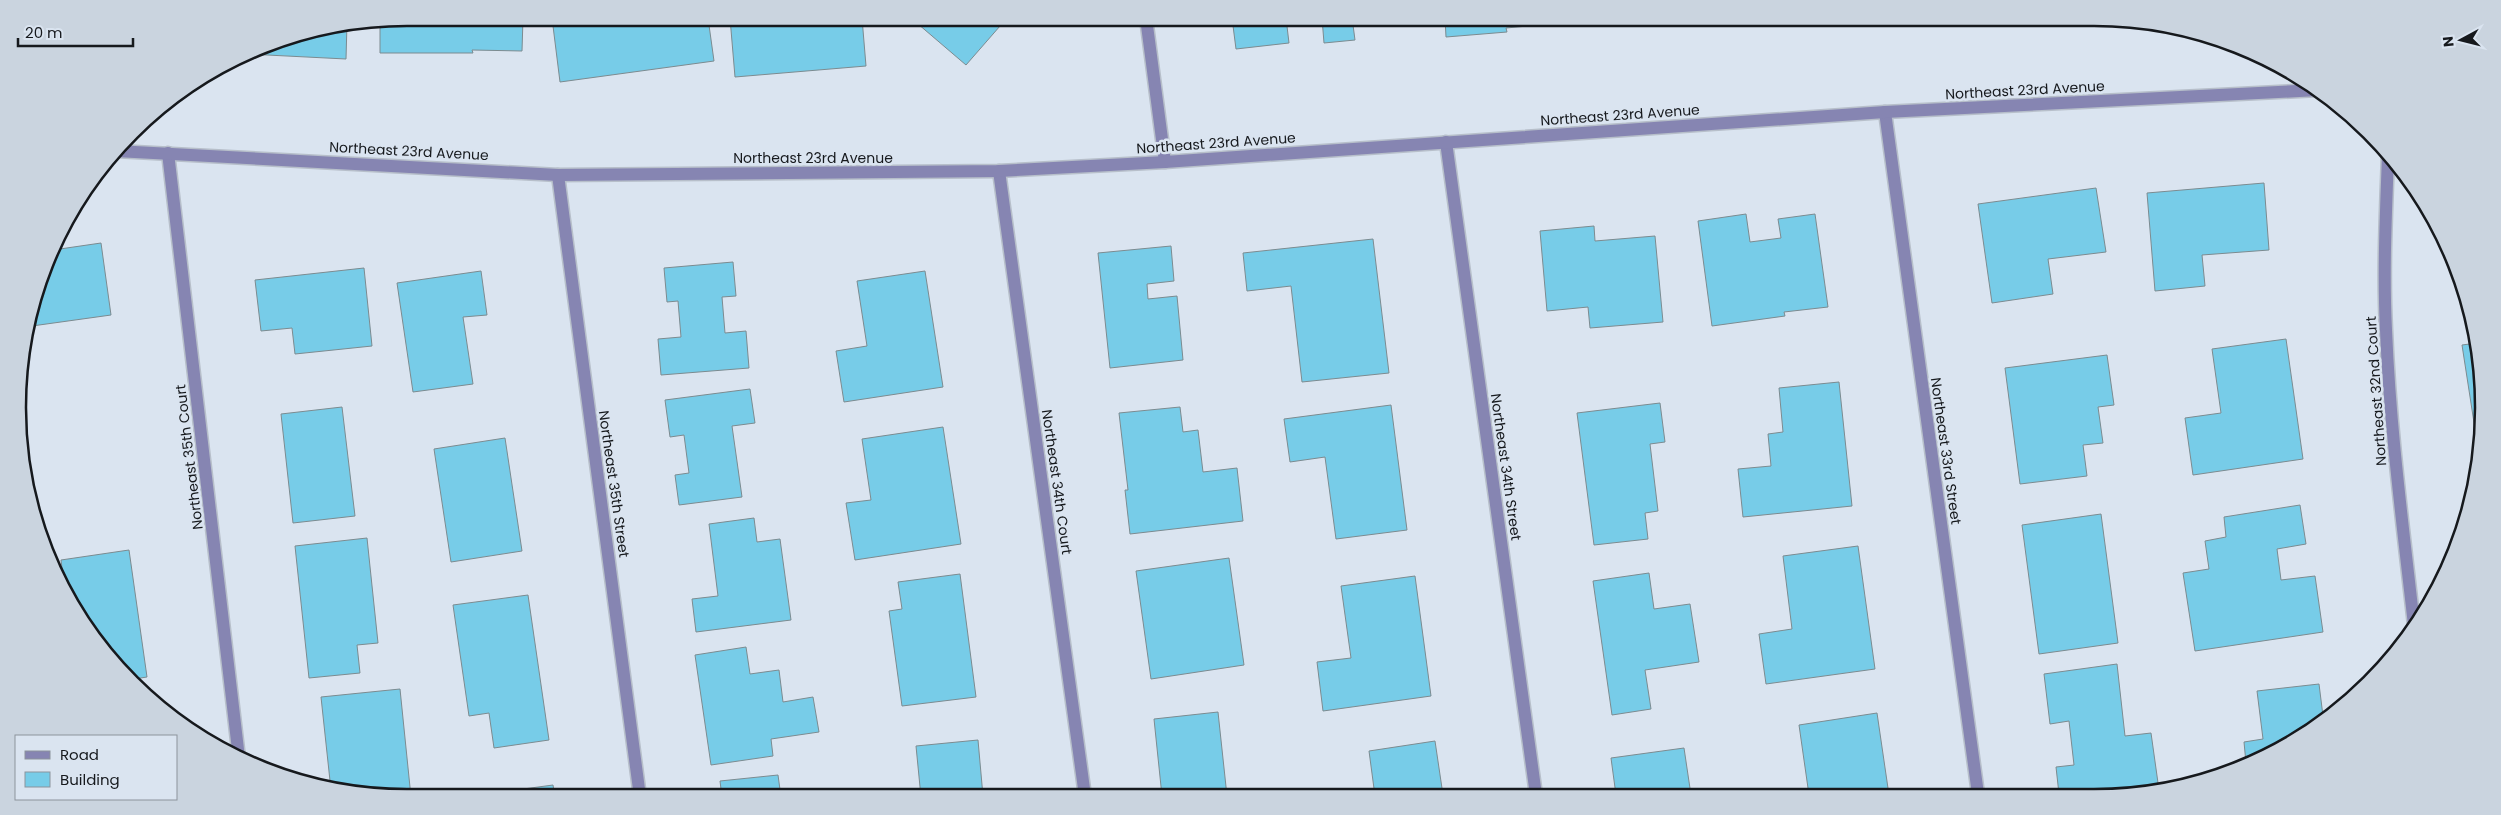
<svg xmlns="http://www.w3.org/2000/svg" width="2501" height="815" font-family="Poppins,sans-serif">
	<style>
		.building { fill: #77cce8; stroke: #7c8b90 }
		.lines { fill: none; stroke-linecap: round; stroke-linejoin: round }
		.minor-casing { stroke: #b7bfca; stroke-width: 15 }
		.tertiary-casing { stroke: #b7bfca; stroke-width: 15 }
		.minor { stroke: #8685b2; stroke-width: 12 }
		.tertiary { stroke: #8685b2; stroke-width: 12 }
		.labels { text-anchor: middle; stroke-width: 5; stroke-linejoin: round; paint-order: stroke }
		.street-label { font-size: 14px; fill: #16191d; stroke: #dae4f0 }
		.rim { fill: none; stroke: #16191d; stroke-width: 2.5 }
	</style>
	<rect width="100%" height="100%" fill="#dae4f0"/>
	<path class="building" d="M408,18H523L522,51L472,50L473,53H380V20Z
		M552,18H708L714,61L560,82Z
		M730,18H862L866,66L735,77Z
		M911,18H1007L966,65Z
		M1232,18H1286L1289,43L1236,49Z
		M1322,18H1408L1353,25L1355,40L1324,43Z
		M1445,18H1593V20L1506,28L1507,32L1446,37Z
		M1636,18H1728L1637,26Z
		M347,23L346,59L247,54L259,47L332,25Z
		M2264,183L2269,250L2202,255L2205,286L2155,291L2147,193Z
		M2096,188L2106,252L2048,259L2053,294L1992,303L1978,204Z
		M1746,214L1750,242L1781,238L1778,219L1815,214L1828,307L1784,312L1785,316L1712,326L1698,221Z
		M1594,226L1595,241L1655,236L1663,322L1590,328L1588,307L1547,311L1540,231Z
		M1373,239L1389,373L1302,382L1291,286L1247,291L1243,253Z
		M101,243L111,315L32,326L53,250Z
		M1171,246L1174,281L1147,284L1148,299L1177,296L1183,360L1110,368L1098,253Z
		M733,262L736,296L722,297L725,333L746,331L749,368L661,375L658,339L681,337L678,301L667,302L664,268Z
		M364,268L372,346L295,354L292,328L261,331L255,280Z
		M481,271L487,315L463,317L473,384L413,392L397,283Z
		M925,271L943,387L844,402L836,351L867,346L857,281Z
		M2286,339L2303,459L2193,475L2185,418L2221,413L2212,349Z
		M2477,343L2483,408L2479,455L2462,345Z
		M2107,355L2114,405L2098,407L2103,443L2083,445L2087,476L2020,484L2005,368Z
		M1839,382L1852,506L1743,517L1738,469L1771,466L1768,434L1783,432L1779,388Z
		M750,389L755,423L732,426L742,497L679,505L675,475L689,473L684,435L670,437L665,400Z
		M1660,403L1665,442L1650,444L1658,511L1645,513L1648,539L1594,545L1577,413Z
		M1391,405L1407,530L1336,539L1325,457L1290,462L1284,419Z
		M342,407L355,516L293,523L281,414Z
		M1180,407L1183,432L1198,430L1203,472L1237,468L1243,521L1130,534L1125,490H1128L1119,413Z
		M943,427L961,544L855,560L846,503L871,500L862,439Z
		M505,438L522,551L451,562L434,449Z
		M2300,505L2306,544L2277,549L2281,580L2315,576L2323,632L2195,651L2183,573L2209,569L2205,541L2226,537L2224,517Z
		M2101,514L2118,643L2039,654L2022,525Z
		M754,518L757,542L780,539L791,620L696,632L692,599L718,596L709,524Z
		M367,538L378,643L357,645L360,673L309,678L295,546Z
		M1858,546L1875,669L1766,684L1759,634L1792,629L1783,556Z
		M129,550L147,677L134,679L98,645L65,592L61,560Z
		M1229,558L1244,665L1151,679L1136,571Z
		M1649,573L1654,609L1690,604L1699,662L1645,670L1651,709L1612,715L1593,581Z
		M960,574L976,697L902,706L889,611L902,609L898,582Z
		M1415,576L1431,696L1323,711L1317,662L1351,658L1341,586Z
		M528,595L549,740L494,748L489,713L469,716L453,605Z
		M746,647L750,674L779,670L783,702L813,697L819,732L771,739L773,756L711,765L695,655Z
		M2117,664L2125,736L2151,733L2159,790L2145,794H2059L2056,767L2074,765L2069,721L2050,724L2044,674Z
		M2319,684L2323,716L2266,757L2246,763L2244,742L2263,739L2257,691Z
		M400,689L411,797L331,790L321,697Z
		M1218,712L1227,796H1162L1154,719Z
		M1877,713L1889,795H1809L1799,725Z
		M978,740L983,796L921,797L916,746Z
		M1435,741L1443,795L1375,796L1369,751Z
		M1684,748L1691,795H1616L1611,758Z
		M778,775L781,797H722L720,781Z
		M553,785L555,797H479V795Z"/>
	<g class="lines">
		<g class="minor-casing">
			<path id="minor" d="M1146,18L1165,162
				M1885,112L1978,794
				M1446,142L1536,795
				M168,153L239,758
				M2388,155C2386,213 2383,271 2386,330C2390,429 2403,527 2414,625
				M999,171L1085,796
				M558,175L640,797"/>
		</g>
		<g class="tertiary-casing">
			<path id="tertiary" d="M116,151L558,175L999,171L1165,162L1885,112L2318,90"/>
		</g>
		<use href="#minor" class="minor"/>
		<use href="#tertiary" class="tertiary"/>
	</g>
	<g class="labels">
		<g class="street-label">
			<text transform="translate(2025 90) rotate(-3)" y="5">Northeast 23rd Avenue</text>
			<text transform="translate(1620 115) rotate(-4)" y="5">Northeast 23rd Avenue</text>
			<text transform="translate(1216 143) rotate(-4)" y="5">Northeast 23rd Avenue</text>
			<text transform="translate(409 151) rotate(3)" y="5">Northeast 23rd Avenue</text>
			<text x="813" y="163">Northeast 23rd Avenue</text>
			<text transform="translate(2376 391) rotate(-94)" y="5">Northeast 32nd Court</text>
			<text transform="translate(1946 451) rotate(82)" y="5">Northeast 33rd Street</text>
			<text transform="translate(189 457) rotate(-97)" y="5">Northeast 35th Court</text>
			<text transform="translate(1506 467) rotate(82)" y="5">Northeast 34th Street</text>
			<text transform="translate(1057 482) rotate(82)" y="5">Northeast 34th Court</text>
			<text transform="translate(614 484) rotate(82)" y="5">Northeast 35th Street</text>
		</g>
	</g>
	<path d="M0 0H2501V815H0ZM407 26H2094A381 381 0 0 1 2475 407V408A381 381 0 0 1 2094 789H407A381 381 0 0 1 26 408V407A381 381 0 0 1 407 26Z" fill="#cad4df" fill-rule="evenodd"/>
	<path class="rim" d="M407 26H2094A381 381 0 0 1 2475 407V408A381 381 0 0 1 2094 789H407A381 381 0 0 1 26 408V407A381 381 0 0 1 407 26Z"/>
	<rect x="15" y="735" width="162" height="65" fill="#dae4f0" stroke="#8c939c"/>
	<rect x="25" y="751" width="25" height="8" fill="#8685b2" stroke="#8c939c"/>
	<text x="60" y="760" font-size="15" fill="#16191d">Road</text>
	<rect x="25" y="772" width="25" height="15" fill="#77cce8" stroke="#8c939c"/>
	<text x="60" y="785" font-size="15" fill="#16191d">Building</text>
	<g transform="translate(2461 40) rotate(263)" stroke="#dae4f0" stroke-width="4" paint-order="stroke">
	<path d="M0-4L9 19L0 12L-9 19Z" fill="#16191d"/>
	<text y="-8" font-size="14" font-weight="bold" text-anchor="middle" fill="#16191d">N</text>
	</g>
	<path d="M18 38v8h115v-8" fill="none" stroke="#16191d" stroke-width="2.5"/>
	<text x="25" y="38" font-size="15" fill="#16191d" stroke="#dae4f0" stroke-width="4" paint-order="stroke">20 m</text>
</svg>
